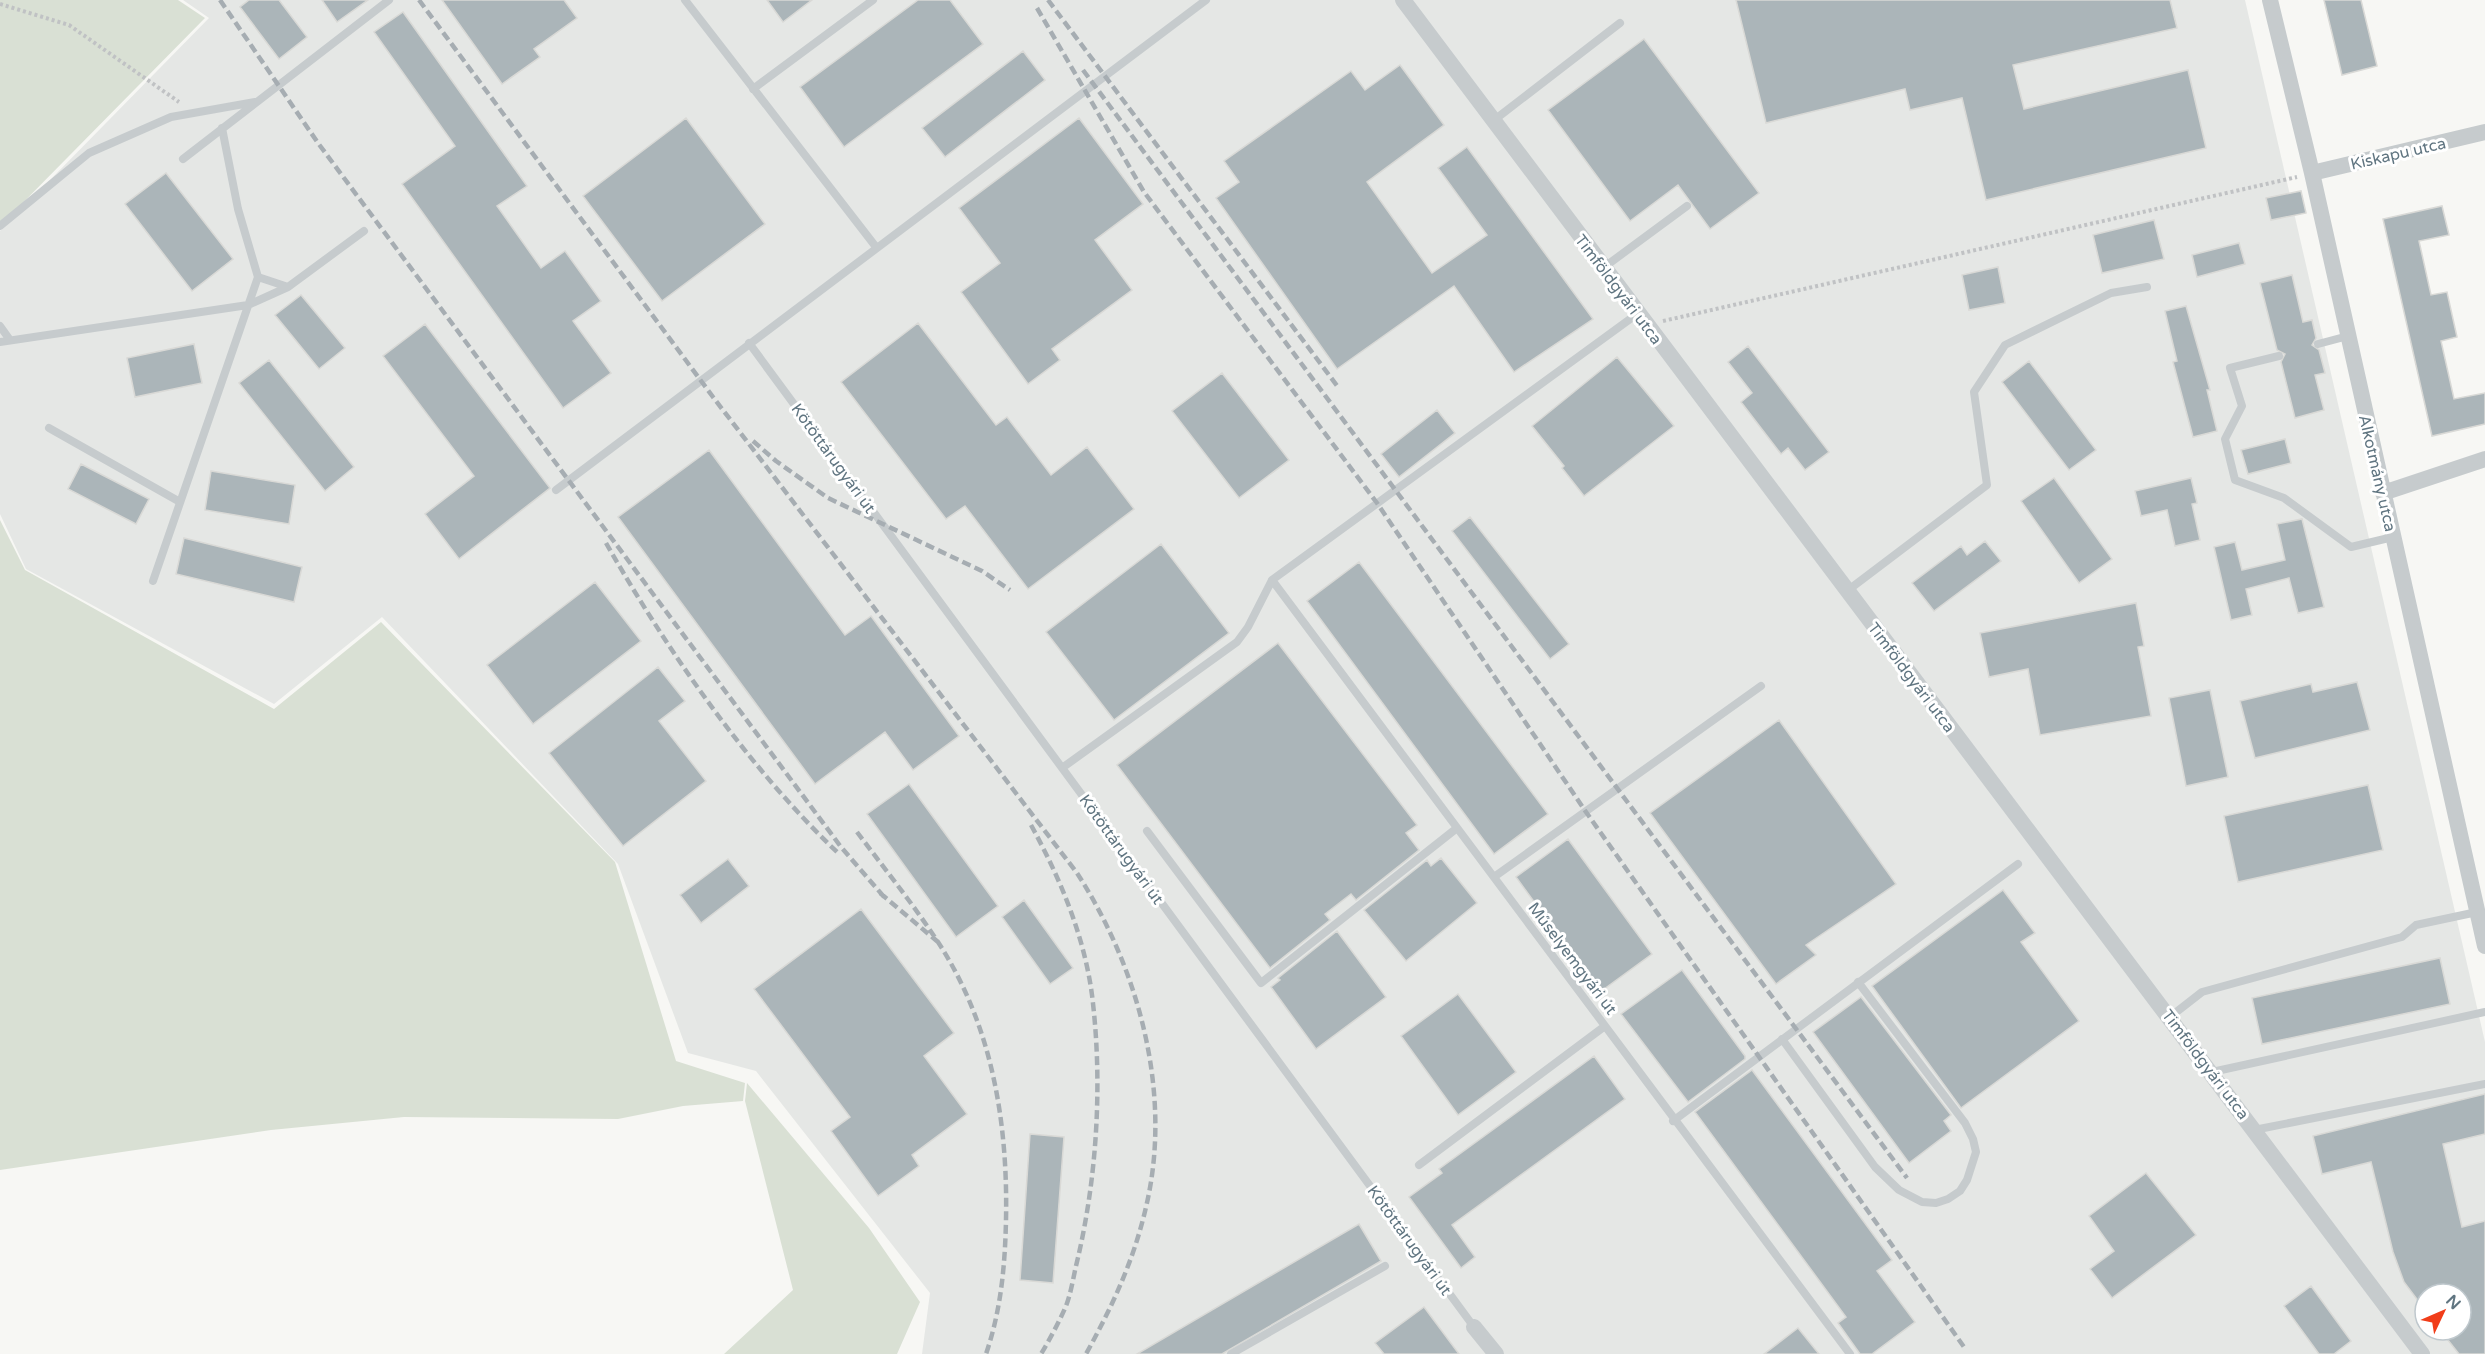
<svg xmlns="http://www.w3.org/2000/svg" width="2485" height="1354" font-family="'Varela Round',sans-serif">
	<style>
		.built { fill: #e5e7e5; fill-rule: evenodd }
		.green { fill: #d9e0d4 }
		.building { fill: #abb5b9; stroke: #d9d9d6; stroke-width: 1.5 }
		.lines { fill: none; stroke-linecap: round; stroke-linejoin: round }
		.path { stroke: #c0c2c4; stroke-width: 4; stroke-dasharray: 3 3; stroke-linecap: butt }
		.lane { stroke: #c6cbcd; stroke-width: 8 }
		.street { stroke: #c6cbcd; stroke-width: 16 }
		.rail { stroke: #a6adb2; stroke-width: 4.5; stroke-dasharray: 9 4.5; stroke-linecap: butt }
		.labels { text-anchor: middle; stroke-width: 6; stroke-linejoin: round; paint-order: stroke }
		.street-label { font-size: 16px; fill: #607581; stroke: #fff }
	</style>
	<rect width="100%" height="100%" fill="#f7f7f4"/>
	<path class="built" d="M183,0H2245L2485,1042V1354H922L930,1293L756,1071L688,1053L618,864L382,617L274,704L26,569L0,514V231L209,18ZM2425,1294H2461V1330H2425Z"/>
	<path class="green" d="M0,0H178L205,18L0,226Z
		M0,520L25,570L274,709L381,622L615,862L676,1061L745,1083L743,1101L683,1106L618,1119L404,1117L271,1130L0,1170Z
		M747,1083L869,1228L920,1302L897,1354H724L793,1290L745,1101Z"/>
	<path class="building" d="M249,0H279L307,37L279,59L240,7Z
		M322,0H368L337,22Z
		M442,0H564L577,18L534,49L540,57L502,84Z
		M767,0H812L783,22Z
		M918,0H950L983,44L844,147L800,87Z
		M1736,0H2170L2177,28L2013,65L2024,109L2188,70L2206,148L1986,200L1962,98L1910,110L1905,89L1766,123Z
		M2324,0H2361L2377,66L2342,75Z
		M403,12L527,186L497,206L541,268L565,251L601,301L573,321L611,373L563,408L402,184L455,146L374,32Z
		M1644,39L1759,193L1710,229L1678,185L1630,221L1548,110Z
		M1023,51L1045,80L945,157L922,128Z
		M1400,65L1444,125L1367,182L1432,273L1487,235L1438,168L1467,147L1593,319L1514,372L1454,286L1337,369L1216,198L1239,182L1224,161L1351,71L1365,90Z
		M686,118L765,224L662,301L583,196Z
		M1079,118L1143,204L1095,240L1132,290L1052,349L1060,360L1028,384L961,292L1000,263L959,208Z
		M166,173L233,259L192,291L125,204Z
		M2301,191L2306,213L2271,220L2266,198Z
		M2442,206L2449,235L2419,241L2431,295L2447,292L2457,337L2441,341L2454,399L2485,393V424L2432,436L2383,219Z
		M2154,220L2164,259L2102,273L2093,235Z
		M2239,243L2245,264L2197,277L2192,255Z
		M1998,267L2005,303L1969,310L1962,275Z
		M2292,275L2303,322L2312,320L2316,338L2312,345L2319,350L2325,373L2315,375L2324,410L2295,418L2281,362L2285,354L2277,350L2260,283Z
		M301,295L345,348L319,369L275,315Z
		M2186,306L2210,390H2207L2217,431L2193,437L2173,362L2177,361L2165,311Z
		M918,323L996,425L1007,417L1051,475L1087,447L1134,509L1028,589L965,506L946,519L841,382Z
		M425,324L550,488L459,559L425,514L474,476L383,356Z
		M194,344L202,383L135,397L127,358Z
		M1748,346L1829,452L1805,470L1788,448L1781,454L1741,402L1752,393L1728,362Z
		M1617,357L1674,426L1584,496L1562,468L1564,466L1532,426Z
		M269,360L354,467L325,491L239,383Z
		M2029,361L2096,450L2069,470L2002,382Z
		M1222,373L1289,460L1239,498L1172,411Z
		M1437,410L1455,433L1399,477L1381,454Z
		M2285,439L2291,463L2248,474L2241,450Z
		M709,450L845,635L871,616L959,736L913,770L885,732L815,784L618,517Z
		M81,464L149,499L136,524L68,489Z
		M211,471L295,485L289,524L205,510Z
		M2054,478L2112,559L2079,583L2021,501Z
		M2191,478L2197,503L2192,504L2200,540L2175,546L2167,510L2141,516L2135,491Z
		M1470,517L1569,644L1550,659L1452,531Z
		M2302,519L2324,607L2298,613L2289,578L2246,589L2252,615L2231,620L2214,547L2235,542L2242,570L2285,560L2277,524Z
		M184,538L302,567L294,602L176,574Z
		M1985,541L2001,561L1934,611L1912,583L1961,546L1967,555Z
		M1161,544L1229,633L1114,720L1046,632Z
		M1359,562L1548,814L1494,854L1307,601Z
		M595,582L641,641L533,724L487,665Z
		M2136,603L2144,646L2138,647L2151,716L2040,735L2028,669L1989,677L1980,633Z
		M1278,643L1417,825L1406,833L1419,850L1356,900L1351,894L1325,914L1330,920L1270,968L1117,765Z
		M658,667L685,701L659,721L706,781L623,846L549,753Z
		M2357,682L2370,730L2255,758L2240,701L2311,684L2313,692Z
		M2210,690L2228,777L2186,786L2169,698Z
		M1779,720L1896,884L1806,945L1816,955L1776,984L1650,813Z
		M909,784L998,906L956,937L867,814Z
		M2368,785L2383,850L2238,882L2224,816Z
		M1568,839L1652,954L1600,992L1516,877Z
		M1441,858L1477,903L1406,961L1364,910L1427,860L1431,866Z
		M728,859L749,886L701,923L680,895Z
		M2003,890L2035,933L2021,942L2079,1021L1961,1108L1872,986Z
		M1024,900L1073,968L1050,984L1002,917Z
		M861,909L954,1033L924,1056L967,1114L912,1155L919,1166L878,1196L831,1131L850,1117L754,989Z
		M1337,931L1386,997L1316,1049L1271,987L1280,980L1278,978Z
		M2440,958L2450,1004L2262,1044L2252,998Z
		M1682,970L1745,1056V1059L1688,1102L1621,1014Z
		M1458,994L1516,1072L1458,1115L1401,1036Z
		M1861,997L1951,1115L1944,1121L1951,1131L1909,1163L1813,1032Z
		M1594,1056L1625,1099L1452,1225L1475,1257L1461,1268L1409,1197L1442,1173L1439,1169Z
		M1752,1070L1892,1260L1877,1271L1915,1322L1872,1354H1860L1838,1323L1846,1317L1695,1112Z
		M2485,1094V1134L2443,1144L2462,1227L2485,1221V1354H2459L2440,1330H2461V1294H2425V1310L2404,1282L2393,1252L2371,1162L2322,1174L2313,1136Z
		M1030,1134L1064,1137L1053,1283L1020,1280Z
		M2146,1173L2196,1235L2112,1298L2090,1269L2114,1251L2089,1216Z
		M1359,1224L1381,1261L1222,1354H1137Z
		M2311,1286L2351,1341L2334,1354H2319L2284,1306Z
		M1424,1307L1459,1354H1384L1375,1343Z
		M1798,1328L1819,1354H1764Z"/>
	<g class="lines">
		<path class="path" d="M0,4L69,25L179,102
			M1663,321L2297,177"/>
		<path class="lane" d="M685,0L876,247
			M753,89L873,0
			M1493,121L1620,23
			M183,159L389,0
			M0,226L89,153L171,117L255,102
			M1603,268L1687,206
			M258,277L288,287L364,231
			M0,326L10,340
			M0,342L248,305L288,287
			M749,343L1474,1327
			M2318,344L2348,336
			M2279,356L2230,368L2242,406L2225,439L2235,480L2284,498L2351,547L2393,537
			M49,428L180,502
			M556,490L1206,0
			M1272,580L1850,1354
			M153,581L258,277L238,209L222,128
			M1847,591L1987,485L1974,392L2005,345L2111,293L2147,287
			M1062,768L1237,642L1248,627L1272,580L1637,314
			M1147,831L1261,983L1457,828
			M1494,877L1761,686
			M2170,1017L2202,992L2402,937L2416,925L2477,912
			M1782,1039L1875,1167L1899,1190L1922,1202L1936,1203L1948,1199L1960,1191L1967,1180L1976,1152L1973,1139L1965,1123L1858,982
			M2212,1072L2485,1012
			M1673,1121L2018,864
			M2254,1130L2485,1084
			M1419,1165L1605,1026
			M1231,1354L1385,1266"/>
		<path class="street" d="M1403,0L2422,1354
			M2270,0L2312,173L2485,946
			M2312,173L2485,132
			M2383,493L2485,459
			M1474,1327L1496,1354"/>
		<path class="rail" d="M220,0L318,143L841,847L885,898
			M419,0L713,397L1077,873C1139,969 1173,1094 1146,1207C1134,1260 1112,1307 1086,1354
			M1048,0L1338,387
			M1037,8L1144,192L1377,503L1586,812L1964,1347
			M1083,70L1907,1178
			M753,441L776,461L828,498L982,571L1010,590
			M606,543C667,650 747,766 837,852
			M1031,825C1060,878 1084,935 1092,995C1103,1083 1097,1180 1076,1266C1073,1279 1071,1293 1066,1306C1059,1322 1050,1339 1041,1354
			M857,832C884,868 913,904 938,942C992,1025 1008,1122 1006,1220C1005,1266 1001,1310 986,1354
			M880,893L938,942"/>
	</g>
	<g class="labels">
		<g class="street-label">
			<text transform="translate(2398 153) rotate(-13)" y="6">Kiskapu utca</text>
			<text transform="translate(1619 289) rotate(53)" y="6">Timföldgyári utca</text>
			<text transform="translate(834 458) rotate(54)" y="6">Kötöttárugyári út</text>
			<text transform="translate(2378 473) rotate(77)" y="6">Alkotmány utca</text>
			<text transform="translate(1912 677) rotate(53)" y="6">Timföldgyári utca</text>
			<text transform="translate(1122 849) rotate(54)" y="6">Kötöttárugyári út</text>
			<text transform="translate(1573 958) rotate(53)" y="6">Műselyemgyári út</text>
			<text transform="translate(2206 1064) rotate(53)" y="6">Timföldgyári utca</text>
			<text transform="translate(1410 1240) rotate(54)" y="6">Kötöttárugyári út</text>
		</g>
	</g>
	<g transform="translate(2443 1312) rotate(46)"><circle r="28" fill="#ffffff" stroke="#bfc8cd" stroke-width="1.5"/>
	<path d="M0-4.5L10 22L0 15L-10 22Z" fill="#f13d19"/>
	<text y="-9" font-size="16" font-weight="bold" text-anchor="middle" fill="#607581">N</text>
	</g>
</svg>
